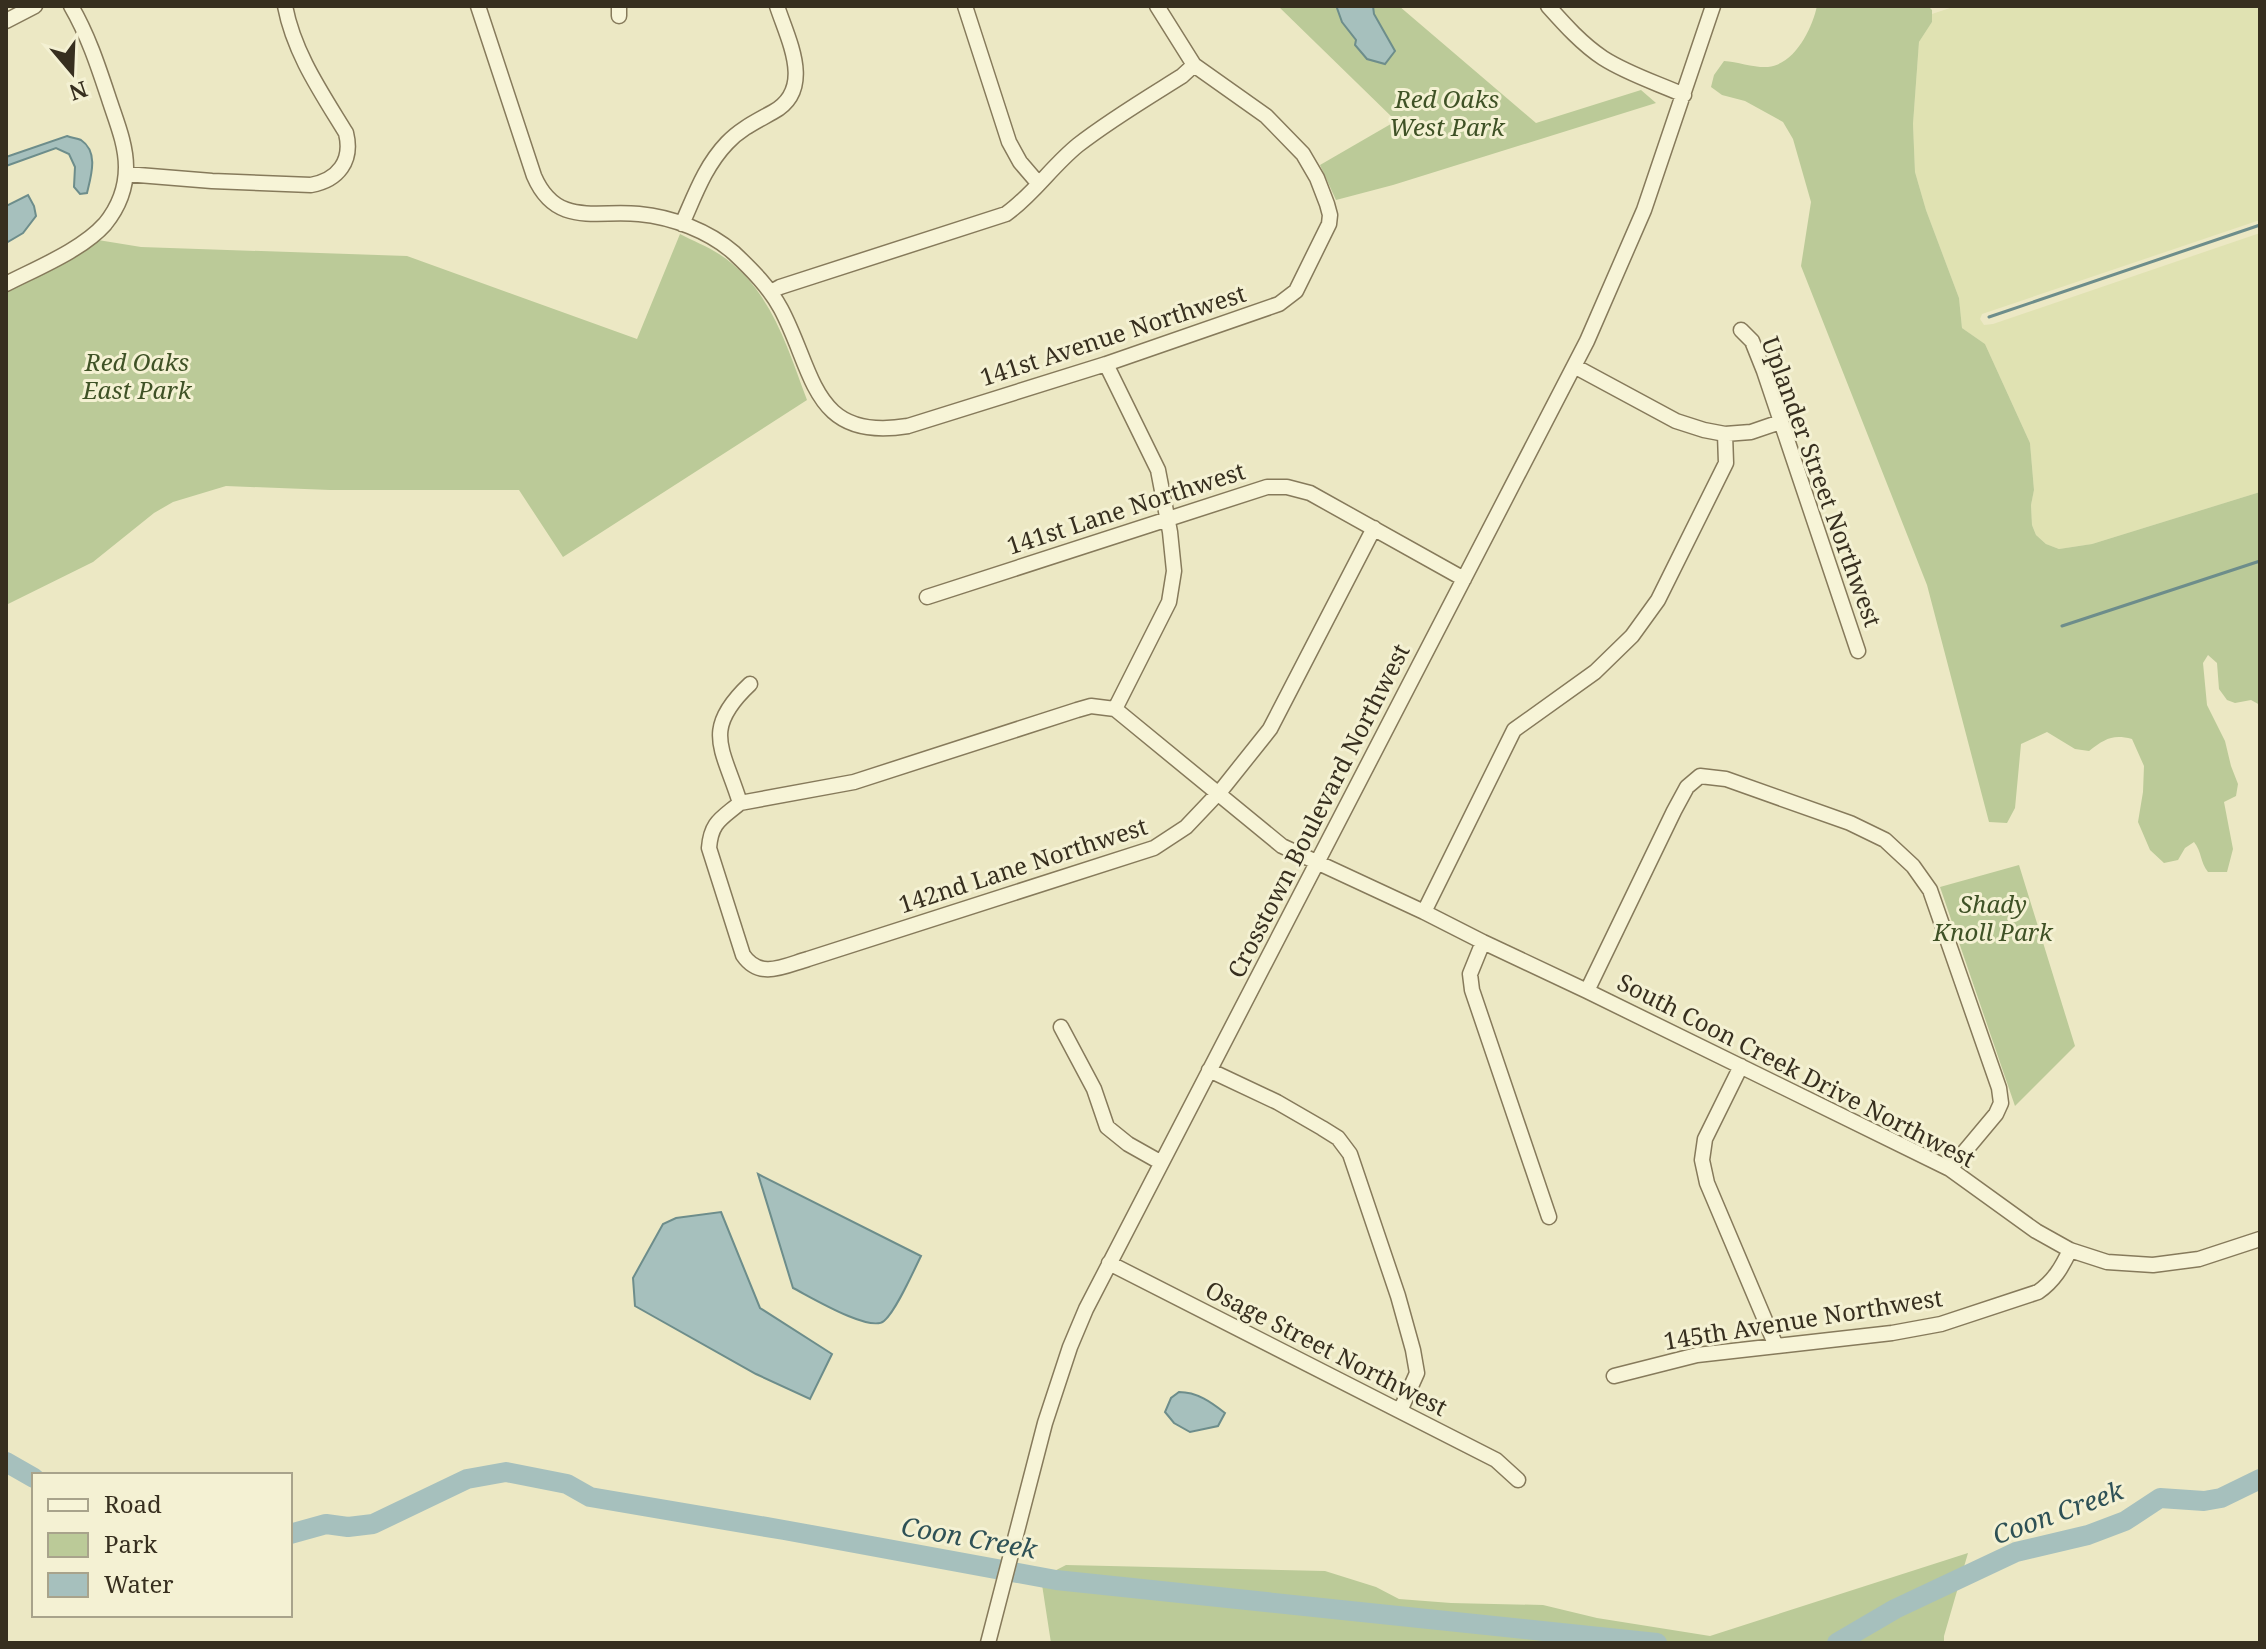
<svg xmlns="http://www.w3.org/2000/svg" width="2266" height="1649" font-family="'Noto Serif',serif">
	<style>
		.farmland { fill: #e0e2b2 }
		.green { fill: #bbca98 }
		.water { fill: #a6c0bd; stroke: #6d8d8b; stroke-width: 2 }
		.lines { fill: none; stroke-linecap: round; stroke-linejoin: round }
		.stream { stroke: #6d8d8b; stroke-width: 3 }
		.river { stroke: #a6c0bd; stroke-width: 20 }
		.minor-casing { stroke: #867a5b; stroke-width: 17 }
		.minor { stroke: #f7f4d7; stroke-width: 14 }
		.labels { text-anchor: middle; stroke-width: 6; stroke-linejoin: round; paint-order: stroke }
		.park-label { font-size: 24px; font-style: italic; fill: #3f5226; stroke: #f4f1d3 }
		.street-label { font-size: 24px; fill: #372f1f; stroke: #f4f1d3 }
		.water-label { font-size: 26px; font-style: italic; fill: #2e5156; stroke: #f4f1d3 }
	</style>
	<rect width="100%" height="100%" fill="#ece8c4"/>
	<path class="farmland" d="M1956,6H2260V220L1988,312L1982,314L1980,319L1984,325L1993,324L2260,233V492L2092,544L2059,549L2046,544L2036,535L2032,525L2031,505L2034,490L2030,443L1985,344L1962,328L1959,298L1926,210L1915,172L1913,124L1919,42L1932,22V14Z"/>
	<path class="green" d="M1278,6H1399L1536,123L1641,90L1656,103L1393,185L1336,200L1320,165L1396,121Z
		M1817,6H1928L1932,10V22L1919,42L1913,124L1915,172L1926,210L1959,298L1962,328L1985,344L2030,443L2034,490L2031,505L2032,525L2036,535L2046,544L2059,549L2092,544L2260,492V705L2251,700L2235,703L2227,700L2219,689L2217,663L2208,655L2203,663L2207,705L2225,741L2231,766L2238,784L2236,796L2224,802L2233,849L2227,872H2208C2200,862 2202,852 2194,842L2185,848L2178,860L2164,863L2150,850L2138,822L2143,792L2144,766L2132,739C2112,734 2105,739 2089,751L2075,749L2047,732L2021,744L2015,808L2007,823L1989,822L1927,585L1801,266L1811,202L1793,139L1783,122L1745,101L1722,95L1711,87L1714,75L1724,61C1738,62 1755,68 1768,67C1795,64 1812,29 1817,6Z
		M680,234C693,241 707,246 719,254C770,287 787,346 807,400L563,557L519,490H330L226,486L173,502L154,513L93,562L6,605V292L79,253L98,240L141,247L407,256L637,339Z
		M2019,865L2075,1046L2015,1106L1940,887Z
		M1968,1553L1944,1636V1643H1051L1041,1578L1066,1565L1325,1571L1376,1587L1399,1599L1451,1603L1543,1605L1597,1618L1710,1636Z"/>
	<path class="water" d="M1338,6H1373L1374,14L1395,51L1385,64L1367,59L1355,45L1356,40L1342,22L1337,8Z
		M67,136C72,138 77,138 81,140C99,152 91,176 87,193L80,194L74,187L75,167L69,154L56,148L6,166V157Z
		M28,195L34,206L36,216L23,233L6,243V206Z
		M758,1174L921,1256C913,1272 896,1311 884,1321C870,1333 809,1296 793,1288Z
		M721,1212L760,1308L832,1354L810,1399L756,1374L635,1306L633,1278L663,1224L676,1218Z
		M1179,1392C1197,1392 1211,1402 1225,1413L1218,1426L1190,1432L1174,1423L1165,1412L1171,1398Z"/>
	<g class="lines">
		<path class="stream" d="M1989,317L2260,225
			M2062,626L2260,561
			M1855,1632L1857,1643"/>
		<path class="river" d="M6,1462L34,1478
			M290,1534L326,1524L348,1527L373,1524L467,1479L506,1472L567,1484L590,1497L784,1530L1056,1580L1657,1643
			M1837,1643L1895,1609L2016,1552L2088,1535L2125,1521L2160,1498L2204,1501L2221,1498L2260,1479"/>
		<g class="minor-casing">
			<path id="minor" d="M478,6L534,176C556,227 595,210 639,214C672,217 709,231 734,253C752,270 769,287 781,309C815,373 812,442 908,426L1106,364L1279,304L1296,291L1329,224L1330,215L1327,204L1317,178L1303,154L1266,116L1194,65L1157,6
				M619,6V16
				M965,6L1009,142L1020,162L1038,183
				M1548,6C1565,25 1582,44 1603,58C1628,74 1657,83 1684,95
				M6,21L35,6
				M126,174L212,181L311,185C338,180 353,161 346,133C321,92 294,53 285,6
				M682,224C695,195 705,166 727,143C740,129 757,121 773,112C815,89 788,40 777,6
				M6,284C37,268 82,250 105,224C118,208 126,188 126,167C126,145 117,123 110,102C99,69 89,37 71,6
				M771,292L780,287L1006,214C1033,195 1051,167 1078,145C1110,120 1147,98 1182,76L1194,65
				M1741,330L1752,341L1764,371L1858,651
				M1106,364L1158,470L1170,532L1174,571L1169,602L1115,709
				M1574,366L1676,421L1704,430L1725,434L1751,432L1780,422
				M927,597L1267,487H1287L1310,493L1464,579
				M740,803L854,782L1077,710L1091,706L1115,709L1282,846L1424,912L1483,942L1587,991L1950,1169L2036,1231L2070,1250L2107,1262L2153,1265L2199,1259L2260,1239
				M740,803C721,819 711,822 709,848L743,955C760,980 784,966 808,959L1154,848L1186,827L1223,788L1270,729L1374,528
				M740,803C723,748 701,730 750,684
				M1424,912L1514,730L1595,672L1632,636L1658,600L1726,463L1725,434
				M1483,942L1470,974L1472,990L1549,1217
				M1587,991L1674,811L1687,787L1700,776L1726,779L1850,823L1885,840L1913,866L1930,890L1999,1088L2001,1103L1996,1114L1950,1169
				M1061,1027L1094,1089L1107,1127L1128,1144L1160,1162
				M1741,1066L1705,1139L1702,1160L1707,1183L1776,1346
				M1209,1070L1277,1102L1322,1128L1338,1138L1350,1154L1398,1296L1413,1350L1417,1373L1400,1411
				M1109,1263L1496,1460L1518,1480
				M1614,1376L1697,1355L1892,1333L1941,1324L2038,1292C2054,1281 2062,1267 2070,1250
				M988,1643L1045,1423L1070,1347L1086,1309L1587,341L1644,210L1713,6"/>
		</g>
		<use href="#minor" class="minor"/>
	</g>
	<g class="labels">
		<g class="park-label">
			<text x="1447" y="108">Red Oaks<tspan x="1447" dy="28">West Park</tspan></text>
			<text x="137" y="371">Red Oaks<tspan x="137" dy="28">East Park</tspan></text>
			<text x="1993" y="913">Shady<tspan x="1993" dy="28">Knoll Park</tspan></text>
		</g>
		<g class="street-label">
			<text transform="translate(1113 336) rotate(-18)" y="8">141st Avenue Northwest</text>
			<text transform="translate(1821 482) rotate(70)" y="8">Uplander Street Northwest</text>
			<text transform="translate(1126 509) rotate(-18)" y="8">141st Lane Northwest</text>
			<text transform="translate(1319 811) rotate(-63)" y="8">Crosstown Boulevard Northwest</text>
			<text transform="translate(1023 866) rotate(-18)" y="8">142nd Lane Northwest</text>
			<text transform="translate(1796 1071) rotate(27)" y="8">South Coon Creek Drive Northwest</text>
			<text transform="translate(1803 1320) rotate(-9)" y="8">145th Avenue Northwest</text>
			<text transform="translate(1326 1349) rotate(27)" y="8">Osage Street Northwest</text>
		</g>
		<g class="water-label">
			<text transform="translate(2058 1513) rotate(-20)" y="9">Coon Creek</text>
			<text transform="translate(969 1538) rotate(10)" y="9">Coon Creek</text>
		</g>
	</g>
	<rect width="2266" height="1649" fill="none" stroke="#372f1f" stroke-width="16"/>
	<rect x="32" y="1473" width="260" height="144" fill="#f4f1d3" stroke="#a8a38b" stroke-width="2"/>
	<rect x="48" y="1499" width="40" height="12" fill="#f7f4d7" stroke="#a8a38b" stroke-width="2"/>
	<text x="104" y="1513" font-size="24" fill="#372f1f">Road</text>
	<rect x="48" y="1533" width="40" height="24" fill="#bbca98" stroke="#a8a38b" stroke-width="2"/>
	<text x="104" y="1553" font-size="24" fill="#372f1f">Park</text>
	<rect x="48" y="1573" width="40" height="24" fill="#a6c0bd" stroke="#a8a38b" stroke-width="2"/>
	<text x="104" y="1593" font-size="24" fill="#372f1f">Water</text>
	<g transform="translate(72 72) rotate(161)" stroke="#f4f1d3" stroke-width="6" paint-order="stroke">
	<path d="M0-6L14 30L0 20L-14 30Z" fill="#372f1f"/>
	<text y="-12" font-size="22" font-weight="bold" text-anchor="middle" fill="#372f1f">N</text>
	</g>
</svg>
